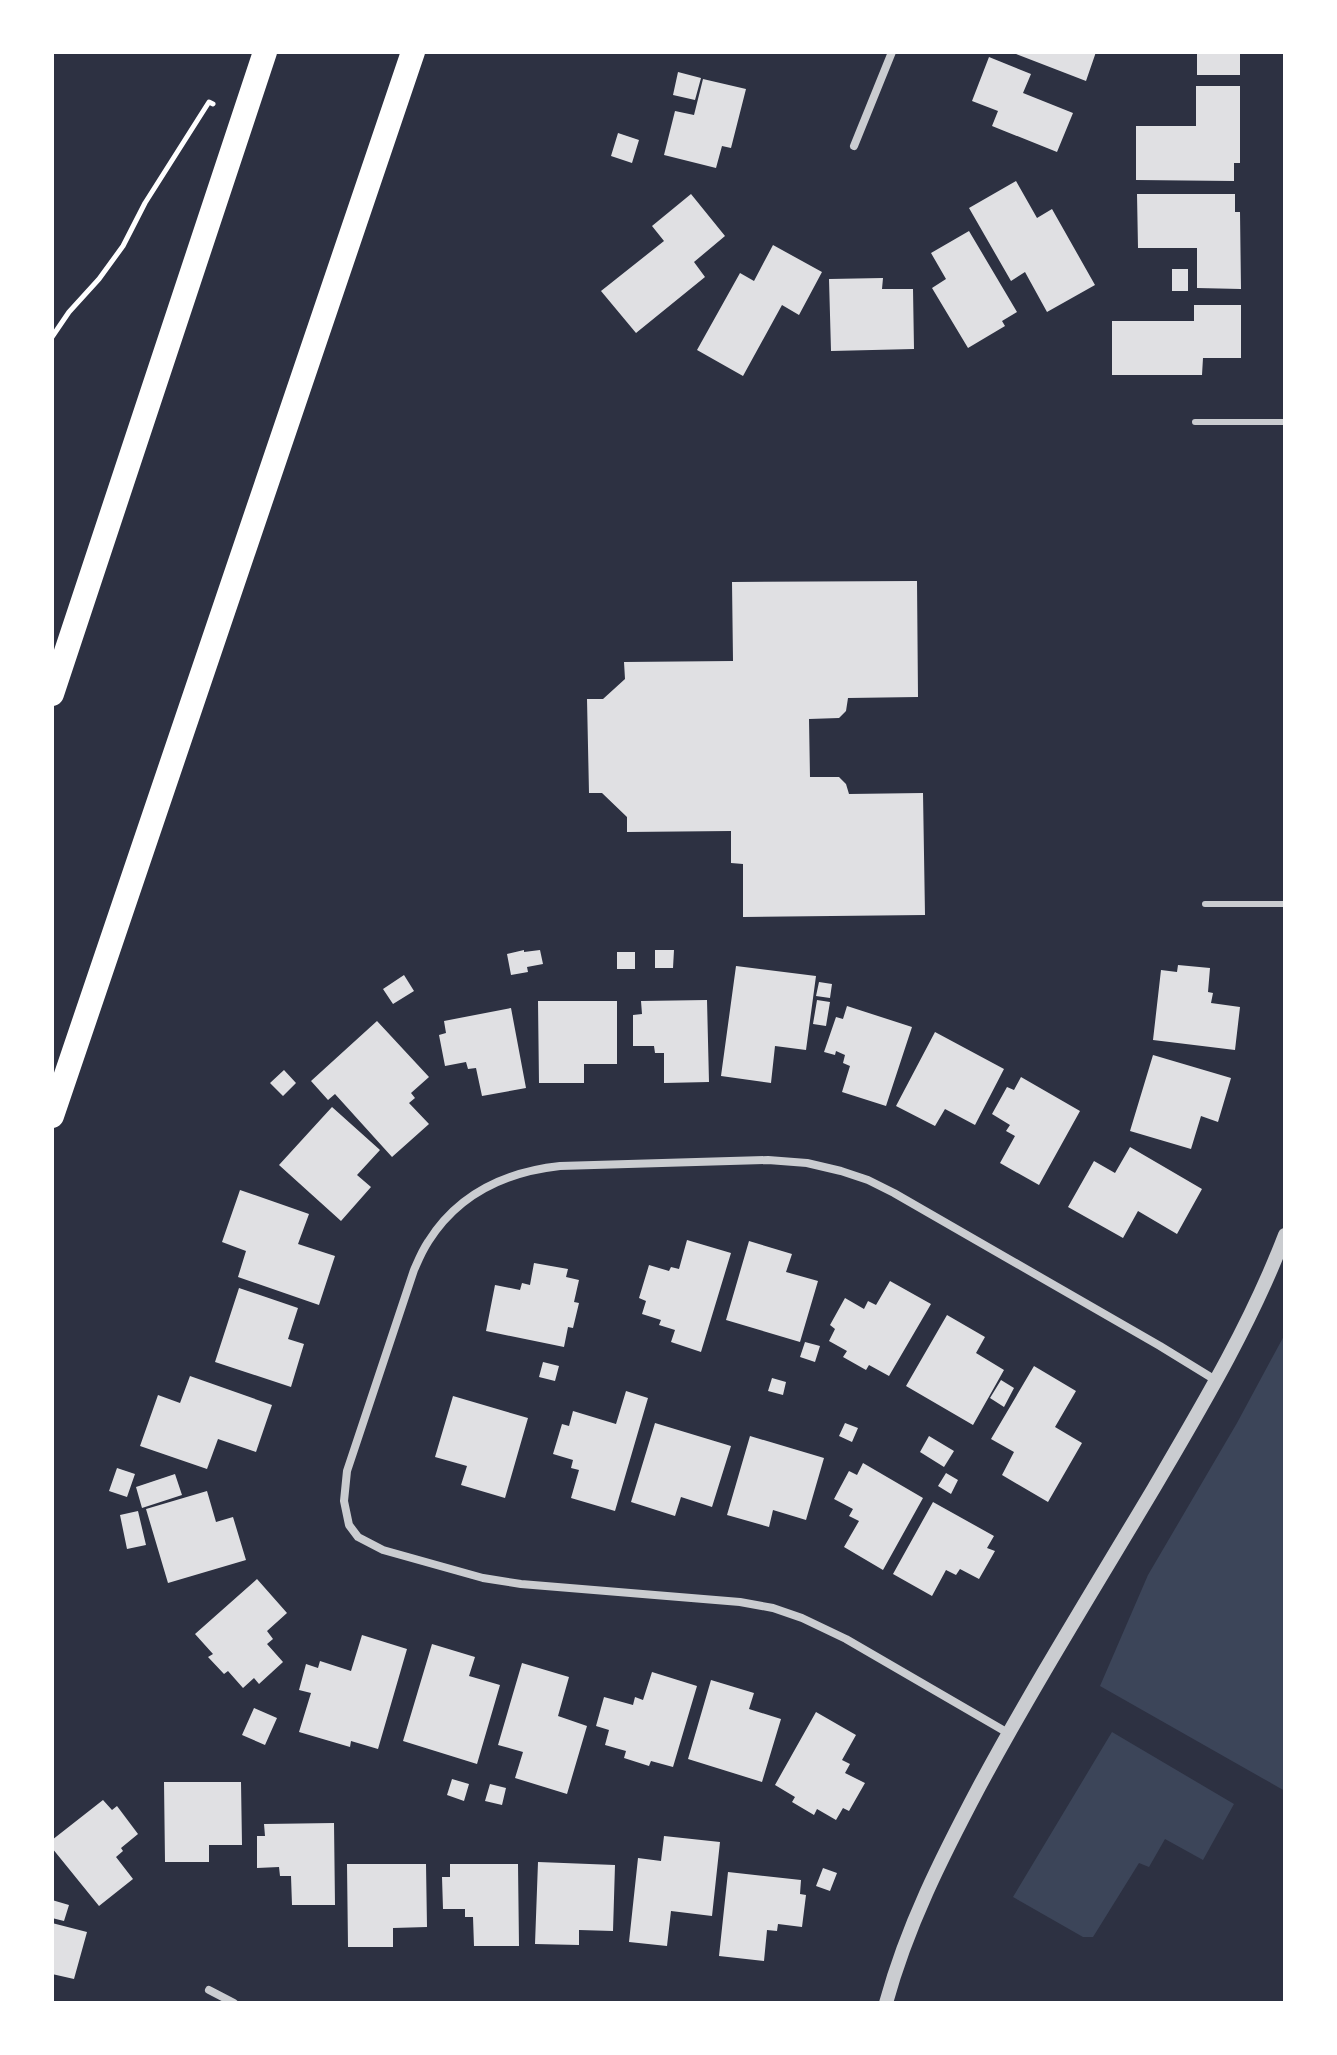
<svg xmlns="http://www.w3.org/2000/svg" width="1337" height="2055" font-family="Signika,sans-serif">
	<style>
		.green { fill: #3c4559 }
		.building { fill: #e0e0e3 }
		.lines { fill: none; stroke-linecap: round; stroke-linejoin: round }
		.path { stroke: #fff; stroke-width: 5 }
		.service { stroke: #caccd0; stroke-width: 6 }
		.minor { stroke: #caccd0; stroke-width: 8 }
		.tertiary { stroke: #caccd0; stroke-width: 14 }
		.motorway { stroke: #fff; stroke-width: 24 }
	</style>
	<rect width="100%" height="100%" fill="#2d3142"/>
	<path class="green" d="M1285,1334V1791L1100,1686L1148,1575L1237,1423Z
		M1112,1732L1234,1804L1203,1860L1165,1839L1149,1867L1139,1863L1093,1937H1083L1013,1897Z"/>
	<path class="building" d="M1011,52H1096L1086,81Z
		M1197,52H1240V75H1197Z
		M989,57L1031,74L1023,93L1073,113L1057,152L992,126L998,111L972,101Z
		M678,72L701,78L695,100L673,95Z
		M703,79L746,89L731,148L722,146L716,168L664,155L675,111L694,115Z
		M1196,86H1240V163H1234V181L1136,180V126H1196Z
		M618,133L639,140L632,163L611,156Z
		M1016,181L1037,218L1052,209L1095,285L1047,312L1025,272L1011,281L969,208Z
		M691,194L725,236L694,262L705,277L636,333L601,291L664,241L652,226Z
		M1137,194H1235V212H1240L1241,289L1197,288V248H1138Z
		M969,231L1017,312L1002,321L1005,326L968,348L932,288L946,279L931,253Z
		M773,245L822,272L799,315L782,305L743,376L697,350L740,273L754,281Z
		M1172,269H1188V291H1172Z
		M883,278L882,289H913L914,349L831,351L829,279Z
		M1194,305H1241V358H1203L1202,375H1112V321H1194Z
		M917,581L918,697L848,698L846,711L839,718L809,719L810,777H839L846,784L849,794L923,793L925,915L743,917V864L731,863V831L627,832V817L602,793H589L587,699H603L625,679L624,662L733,661L732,582Z
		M524,950V952L540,950L543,964L527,967L528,972L511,975L507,954Z
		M655,950H674L673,968H655Z
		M617,952H635V969H617Z
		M1178,965L1210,968L1208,992L1213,993L1211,1003L1240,1007L1235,1050L1153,1040L1161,970L1177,972Z
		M736,966L816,976L806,1050L775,1046L771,1083L721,1076Z
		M404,975L414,991L393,1004L383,989Z
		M819,982L832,984L830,998L816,996Z
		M707,1000L709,1082L664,1083V1053H655L654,1046H633V1015L642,1014L641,1001Z
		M817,1000L830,1002L826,1026L813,1024Z
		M538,1001H617V1064H584V1083H539Z
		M847,1006L912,1027L886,1106L842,1092L850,1066L843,1063L845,1055L836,1051L835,1055L824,1052L836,1017L843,1019Z
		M511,1008L526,1088L482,1096L476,1068L468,1069L466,1062L445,1066L439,1035L446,1033L444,1021Z
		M377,1021L429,1077L411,1093L415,1098L409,1103L429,1124L392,1157L335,1094L328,1100L311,1081Z
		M935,1032L1004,1069L975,1125L945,1109L935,1126L896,1106Z
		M1153,1055L1231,1078L1218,1122L1201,1116L1191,1149L1130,1131Z
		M284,1070L296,1083L283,1096L270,1083Z
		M1021,1077L1080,1111L1039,1185L1000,1163L1015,1136L1006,1131L1010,1125L992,1114L1007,1087L1014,1090Z
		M332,1107L380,1150L357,1175L371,1187L341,1221L279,1165Z
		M1130,1147L1202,1189L1177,1234L1138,1211L1123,1238L1068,1207L1094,1161L1115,1173Z
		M240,1190L309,1214L298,1244L335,1256L319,1305L238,1277L246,1251L222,1242Z
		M687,1240L731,1253L701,1352L671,1342L675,1330L659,1325L661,1320L642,1314L646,1301L639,1298L649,1265L669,1271L671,1267L679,1269Z
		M749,1241L792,1254L786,1272L818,1281L800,1342L726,1320Z
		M534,1263L568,1269L566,1277L579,1280L574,1302L579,1303L573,1328L568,1327L564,1347L486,1331L495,1285L520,1290L522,1283L530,1285Z
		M890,1281L931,1304L889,1376L869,1365L866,1370L843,1357L847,1351L829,1341L835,1329L830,1325L845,1298L864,1309L868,1301L876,1305Z
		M239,1288L298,1308L288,1339L304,1344L291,1387L215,1362Z
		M947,1315L985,1337L976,1353L1004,1370L973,1425L906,1386Z
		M805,1342L820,1346L815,1362L800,1357Z
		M543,1362L559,1366L555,1381L539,1377Z
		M1034,1366L1076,1391L1055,1427L1082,1443L1048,1502L1002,1475L1014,1452L991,1439Z
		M190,1376L272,1405L256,1452L218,1439L207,1469L140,1446L158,1395L180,1403Z
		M772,1378L786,1382L783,1395L768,1391Z
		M1001,1380L1014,1388L1004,1407L990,1398Z
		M626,1391L648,1398L615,1511L571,1498L579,1470L571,1468L573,1460L553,1454L562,1424L569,1426L573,1411L616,1424Z
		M453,1396L528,1418L505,1498L461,1485L467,1466L435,1457Z
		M655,1423L731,1446L712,1507L681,1497L675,1516L631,1502Z
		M845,1423L858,1428L852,1442L839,1436Z
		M750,1436L824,1458L806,1520L773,1510L769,1527L727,1515Z
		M929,1436L954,1451L944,1467L920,1452Z
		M863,1463L923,1498L883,1570L844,1547L859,1521L849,1516L853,1509L834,1499L849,1471L857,1475Z
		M117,1468L135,1474L127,1497L109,1491Z
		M946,1473L958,1480L951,1494L938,1486Z
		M175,1474L182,1495L142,1508L136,1487Z
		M207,1491L216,1522L233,1517L246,1560L168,1583L146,1509Z
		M933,1502L994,1536L987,1548L995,1551L979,1579L960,1569L956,1575L946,1570L932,1596L893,1574Z
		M138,1511L146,1545L127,1549L120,1515Z
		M257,1579L287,1613L267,1631L273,1639L267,1644L283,1662L259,1684L254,1678L243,1688L228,1671L224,1674L208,1657L213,1654L195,1634Z
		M362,1635L407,1649L378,1749L351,1741L350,1747L299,1732L311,1693L299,1690L306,1664L318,1668L320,1661L351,1671Z
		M432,1644L475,1657L469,1676L500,1685L477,1764L403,1741Z
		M522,1663L569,1677L558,1716L587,1726L567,1794L515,1778L523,1752L498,1745Z
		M652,1672L697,1686L673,1767L651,1761L649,1766L624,1758L626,1751L605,1745L609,1730L596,1726L604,1697L633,1705L635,1697L643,1700Z
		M711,1680L754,1693L749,1709L781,1719L762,1782L688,1759Z
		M254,1708L277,1718L265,1745L242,1735Z
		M816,1712L856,1735L842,1760L850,1764L845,1773L865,1783L849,1811L843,1808L836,1820L817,1809L814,1815L792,1802L795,1797L775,1785Z
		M452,1779L469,1784L464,1801L447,1795Z
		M164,1782H241L242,1845H209V1862H165Z
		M490,1784L506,1788L502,1805L485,1801Z
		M103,1800L112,1810L117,1806L138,1834L121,1848L123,1851L116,1857L133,1879L99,1906L52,1848V1840Z
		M334,1823L335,1905H292L291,1876H280L279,1867L257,1868V1836H265L264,1824Z
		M664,1836L720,1842L712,1916L671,1911L667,1946L629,1942L638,1858L661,1861Z
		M538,1862L615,1865L613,1931L579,1930V1945L535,1944Z
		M347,1864H426L427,1927L393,1928V1947H348Z
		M450,1864H518L519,1946H474L473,1917H465V1909H443L442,1877H450Z
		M823,1868L837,1873L830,1891L816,1886Z
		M728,1872L801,1880L800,1894L806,1895L802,1927L778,1924L777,1931L767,1930L764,1961L719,1956Z
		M52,1900L69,1905L64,1921L52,1918Z
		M52,1923L87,1932L74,1979L52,1974Z"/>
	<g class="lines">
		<path class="path" d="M52,337L69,312L99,279L123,246L145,203L209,102L213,104"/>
		<path class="service" d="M1195,422H1285
			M1205,904H1285"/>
		<path class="minor" d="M854,146L892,52
			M1008,1733L846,1639L802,1618L773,1608L740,1602L521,1584L483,1578L383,1550L358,1537L349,1525L344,1501L347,1471L414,1270C418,1261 422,1251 428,1242C458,1194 505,1172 560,1166L768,1160L807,1163L841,1171L868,1180L894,1193L1160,1346L1217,1381
			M209,1990L234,2003"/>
		<path class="tertiary" d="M886,2003C907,1926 942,1857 979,1787C1034,1685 1095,1587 1154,1488C1202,1406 1251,1324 1285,1235"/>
		<path class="motorway" d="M52,694L265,52
			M52,1116L413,52"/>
	</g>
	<rect width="1337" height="2055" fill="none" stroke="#ffffff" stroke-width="108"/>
</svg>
